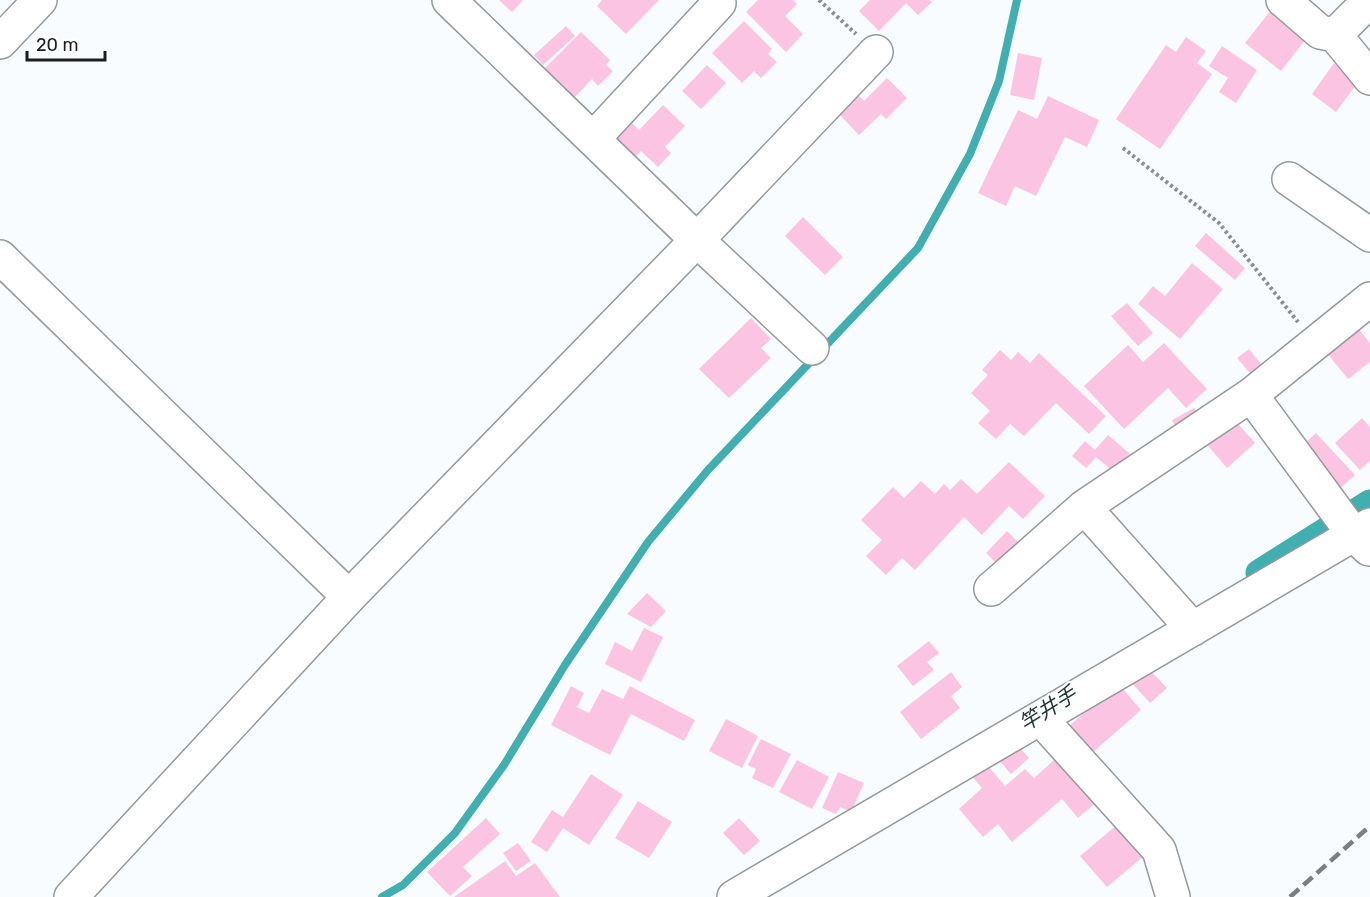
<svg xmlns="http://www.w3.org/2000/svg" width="1370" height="897" font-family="Rubik,'Noto Sans JP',sans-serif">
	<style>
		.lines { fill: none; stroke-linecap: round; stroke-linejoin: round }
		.stream { stroke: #3fafb0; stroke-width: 8 }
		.canal { stroke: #3fafb0; stroke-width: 27 }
		.building { fill: #fbc4e3 }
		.minor-casing { stroke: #96999b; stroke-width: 36 }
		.path { stroke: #8b8d8e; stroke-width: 4; stroke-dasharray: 3 3; stroke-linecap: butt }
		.minor { stroke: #fff; stroke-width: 33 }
		.rail { stroke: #7c7e7f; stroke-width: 4.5; stroke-dasharray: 12 6; stroke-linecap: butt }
		.labels { text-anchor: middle; stroke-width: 4.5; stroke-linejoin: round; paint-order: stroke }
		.water-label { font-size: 21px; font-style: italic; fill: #1d3636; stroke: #fff }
	</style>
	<rect width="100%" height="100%" fill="#f9fcff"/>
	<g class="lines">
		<path class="stream" d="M382,897L403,885L455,833L504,765L565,665L648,542L708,470L918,248L970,154L999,81L1017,0"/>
		<path class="canal" d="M1259,573L1370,503"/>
	</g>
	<path class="building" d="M499,0H523L512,12Z
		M602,0H659L626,34L597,6Z
		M758,0H793L797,4L785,16L803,34L786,52L746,12Z
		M870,0H929L932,2L918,15L906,3L879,31L859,11Z
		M1271,10L1306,39L1281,71L1245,43Z
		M744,21L772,49L768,54L777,62L761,78L754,71L742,83L712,53Z
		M566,26L575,36L543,65L534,55Z
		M581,32L610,60L606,65L613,71L598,86L592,79L573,99L543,70Z
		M1186,37L1206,51L1197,63L1212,74L1160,149L1116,119L1166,45L1176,52Z
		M1222,46L1257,70L1236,103L1219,92L1228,78L1209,66Z
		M1018,53L1042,58L1034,100L1010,95Z
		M1334,63L1359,81L1336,112L1312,94Z
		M707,65L726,83L701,109L682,91Z
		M887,78L907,98L886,119L881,114L859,135L840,115L859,96L864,101Z
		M1048,96L1099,120L1087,147L1065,137L1036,196L1015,186L1006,206L978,193L1018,110L1037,119Z
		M663,105L685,126L665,147L671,153L658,167L641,151L633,159L614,141L632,123L639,130Z
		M803,217L843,257L825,275L785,236Z
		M1206,233L1245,268L1235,280L1195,246Z
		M1192,263L1223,289L1180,339L1138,304L1153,286L1165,296Z
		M1127,303L1153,333L1138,346L1111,316Z
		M751,318L771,339L761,348L771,358L729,398L699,369Z
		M1357,327L1370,343V362L1348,379L1326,352Z
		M1164,343L1207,389L1186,408L1168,388L1124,429L1084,386L1128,345L1143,362Z
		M1249,349L1266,370L1255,379L1237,358Z
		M1000,350L1011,360L1018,352L1030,363L1039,353L1106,416L1089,434L1056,403L1024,436L1010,424L996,439L978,423L990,411L971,393L988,375L982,370Z
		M1194,408L1201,420L1179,433L1172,420Z
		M1232,417L1255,443L1227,468L1204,441Z
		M1362,418L1370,427V461L1360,470L1335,443Z
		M1316,433L1355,475L1334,494L1295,452Z
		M1108,435L1130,454L1114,472L1096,457L1086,468L1072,456L1085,441L1095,450Z
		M1009,462L1045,496L1023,519L1009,506L982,535L964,517L915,570L902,558L886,575L866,556L882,540L861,520L893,487L904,498L921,481L935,494L944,484L950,490L961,479L977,494Z
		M1007,531L1019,543L998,565L986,553Z
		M647,593L666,611L651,627L627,614Z
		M644,628L663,637L641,682L605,664L615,642L632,651Z
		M929,641L939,653L927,662L934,670L913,686L897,666Z
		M1146,666L1167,688L1150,703L1130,681Z
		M951,672L962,687L951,696L960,708L921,739L900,712Z
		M1118,683L1141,710L1092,753L1069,726Z
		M571,686L584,693L577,707L589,713L602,689L623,699L630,686L695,720L684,741L631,714L610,755L551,725Z
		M726,719L758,736L742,768L709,751Z
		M761,739L791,754L773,788L752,778L756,769L748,765Z
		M1015,742L1029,758L1011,774L997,758Z
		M1063,752L1102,797L1078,818L1062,799L1012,842L998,824L983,837L959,809L982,788L970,774L985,762L1005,786L1025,769L1034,778Z
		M797,760L829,777L812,809L779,792Z
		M838,772L864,783L851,812L840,807L836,814L822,808Z
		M591,774L623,795L589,845L563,828L547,852L531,842L552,810L563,817Z
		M638,801L672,822L649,858L615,838Z
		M486,818L500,834L463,867L472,876L450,896L427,872Z
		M739,818L760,841L744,855L723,833Z
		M1118,824L1145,855L1107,887L1080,856Z
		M518,843L531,861L516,871L503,853Z
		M505,861L516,876L535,863L560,897H454Z"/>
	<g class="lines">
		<g class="minor-casing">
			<path id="minor" d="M1283,0L1320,32L1335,35
				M1370,0L1335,35L1370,78
				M0,42L40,0
				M593,139L719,3
				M1289,179L1370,235
				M0,257L349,597
				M812,348L697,240L876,52
				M1251,395L1354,535L1369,549
				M1084,507L1193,629
				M991,589L1084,507L1251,395L1370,299
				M1040,718L1159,850L1173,897
				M71,897L349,597L697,240L449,0
				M734,897L1370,525"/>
		</g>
		<path class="path" d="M819,0L856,34
			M1123,148L1219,223L1298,322"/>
		<use href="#minor" class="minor"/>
		<path class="rail" d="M1290,897L1370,826"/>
	</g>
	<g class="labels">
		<g class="water-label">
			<text transform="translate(1048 709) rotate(-32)" y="7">竿井手</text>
		</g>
	</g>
	<path d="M27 51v9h78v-9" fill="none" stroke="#1c1d1d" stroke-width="3"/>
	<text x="36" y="51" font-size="18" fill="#1c1d1d" stroke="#ffffff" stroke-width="4.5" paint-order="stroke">20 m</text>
</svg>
